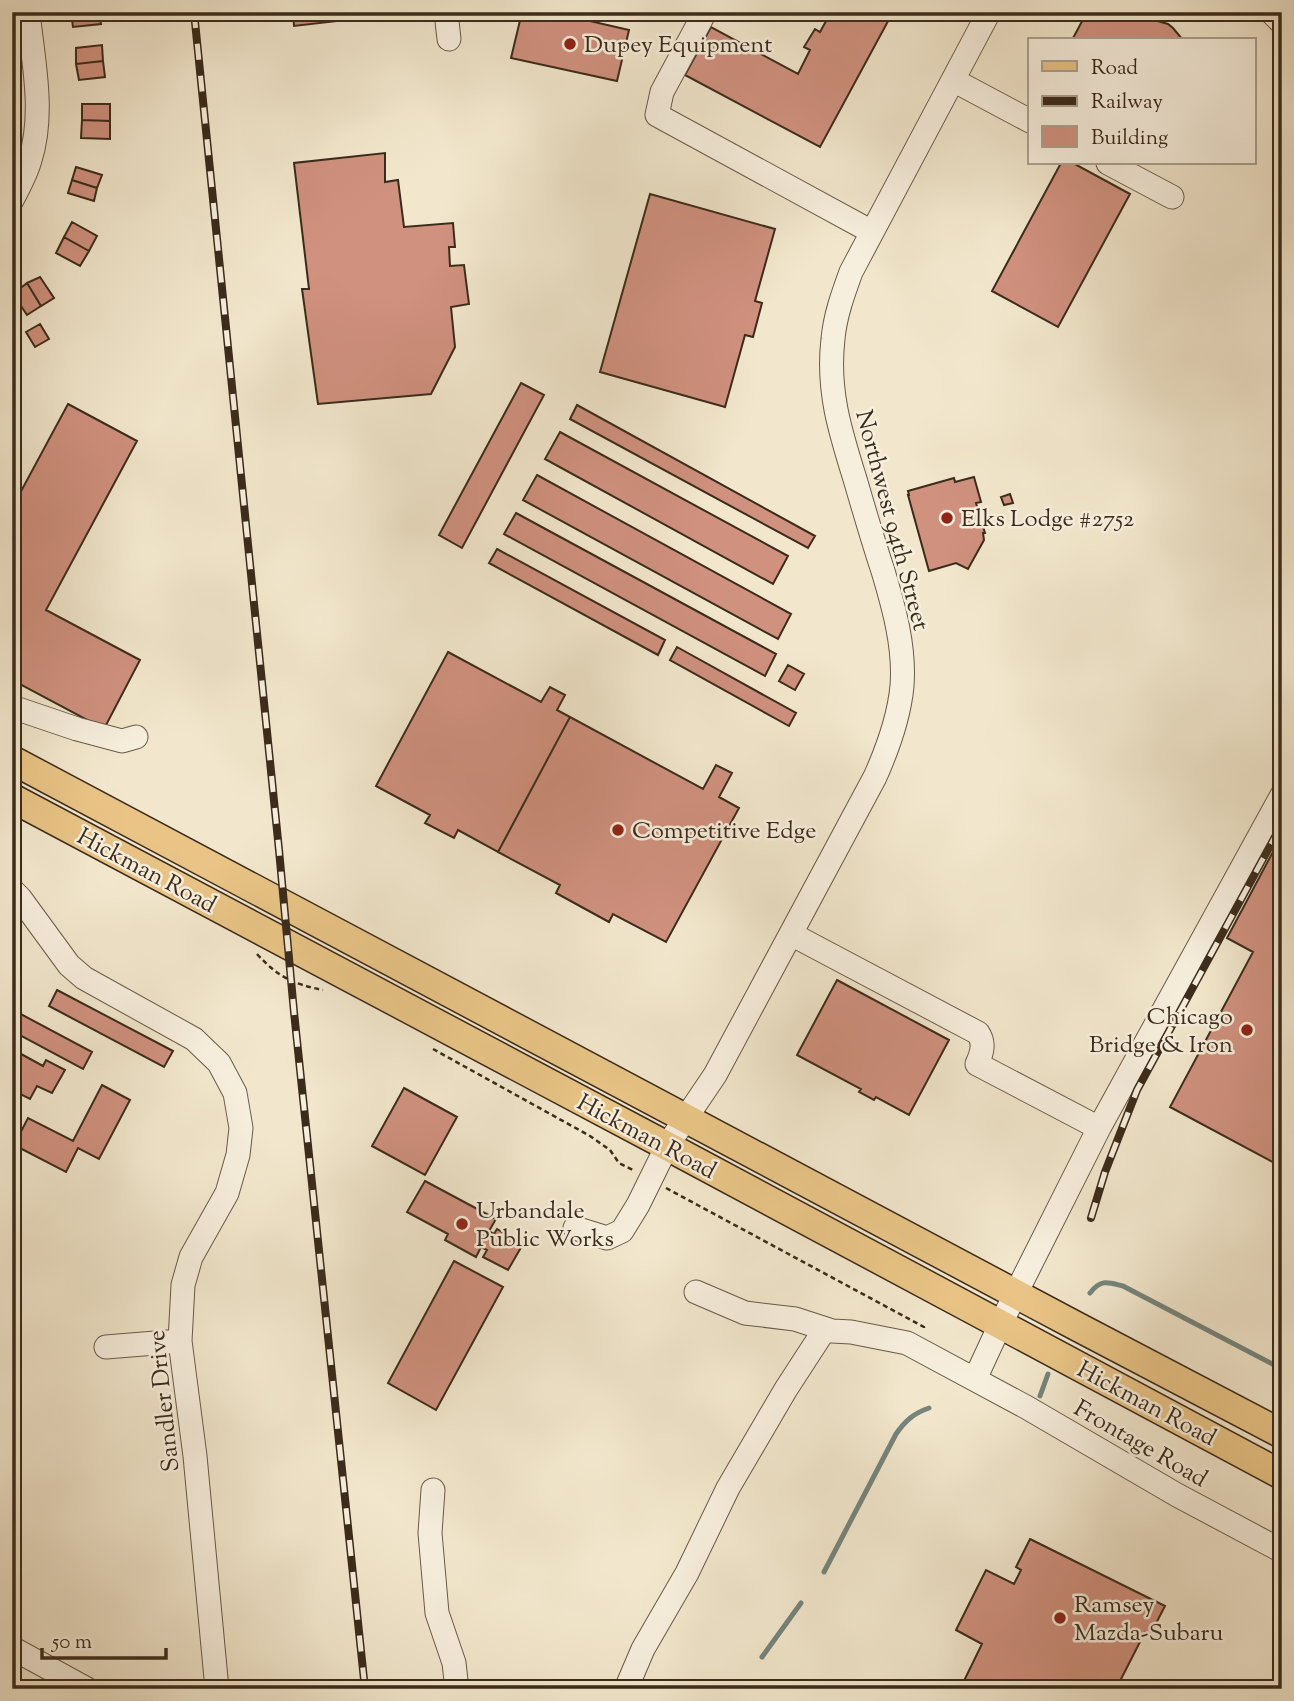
<svg xmlns="http://www.w3.org/2000/svg" width="1294" height="1701" font-family="'Sorts Mill Goudy',serif">
	<style>
		.lines { fill: none; stroke-linecap: round; stroke-linejoin: round }
		.stream { stroke: #75847c; stroke-width: 5 }
		.building { fill: #d0917f; stroke: #3b2b1b; stroke-width: 2 }
		.minor-casing { stroke: #695a48; stroke-width: 25 }
		.major-casing { stroke: #3b2b1b; stroke-width: 31 }
		.path { stroke: #3b2b1b; stroke-width: 2.5; stroke-dasharray: 5 3.5; stroke-linecap: butt }
		.minor { stroke: #f7efde; stroke-width: 23 }
		.major { stroke: #e9c486; stroke-width: 28 }
		.rail-casing { stroke: #3b2b1b; stroke-width: 8 }
		.rail { stroke: #f7efde; stroke-width: 5; stroke-dasharray: 16; stroke-linecap: butt }
		.poi-dot { fill: #8f2418; stroke: #f7efde; stroke-width: 2.5 }
		.labels { text-anchor: middle; stroke-width: 5; stroke-linejoin: round; paint-order: stroke }
		.poi-label { font-size: 24px; fill: #3b2b1b; stroke: #f7efde; text-anchor: start }
		.street-label { font-size: 24px; fill: #3b2b1b; stroke: #f7efde }
	</style>
	<rect width="100%" height="100%" fill="#f2e7cd"/>
	<filter id="stains"><feTurbulence type="fractalNoise" baseFrequency=".00286" numOctaves="4"/><feColorMatrix values="0 0 0 0 .2 0 0 0 0 .09 0 0 0 0 .02 0 0 0 .5 -.17"/></filter>
	<radialGradient id="worn" r=".72"><stop offset=".6" stop-color="#630" stop-opacity="0"/><stop offset="1" stop-color="#630" stop-opacity=".3"/></radialGradient>
	<g class="lines">
		<path class="stream" d="M1090,1293C1101,1279 1107,1282 1123,1286L1282,1369
			M1040,1396L1048,1374
			M824,1572L896,1434C905,1421 914,1413 929,1408
			M762,1657L801,1603"/>
	</g>
	<path class="building" d="M71,12H99L101,24L73,27Z
		M293,12H372L373,17L294,26Z
		M522,12H551L629,30L617,81L511,58Z
		M831,12H893L820,147L685,75L711,27L798,74L810,50L804,47L815,29L820,32Z
		M1087,12H1131L1147,21L1154,20L1168,24L1173,28L1183,40H1072Z
		M102,45L103,61L76,64V48Z
		M103,61L105,77L79,80L76,64Z
		M82,104H110V121L82,120Z
		M82,120L110,121V139L81,138Z
		M385,153V182L398,180L404,227L453,223L455,247H449L450,266L464,265L469,304L451,307L455,347L431,394L318,404L302,289H309L294,163Z
		M1061,163H1073L1130,194L1058,327L992,291Z
		M76,167L102,175L97,188L72,180Z
		M72,180L97,188L94,201L68,193Z
		M650,194L775,229L755,301L762,303L753,337L745,335L725,407L600,372Z
		M72,222L97,236L89,251L64,237Z
		M64,237L89,251L80,266L56,253Z
		M40,277L54,298L41,306L27,283Z
		M27,283L41,306L27,315L13,294Z
		M40,324L49,339L35,347L26,332Z
		M521,383L544,395L462,548L439,535Z
		M68,404L137,441L46,610L140,660L104,729L12,680V508Z
		M577,405L815,536L808,548L570,419Z
		M560,432L788,556L773,584L545,459Z
		M537,475L791,614L778,639L523,500Z
		M974,477L981,502L976,503L985,533H983L984,540L968,569L956,563L929,571L908,495H909L908,491L954,478L955,482Z
		M1010,494L1013,503L1004,505L1001,497Z
		M516,513L776,654L765,676L504,534Z
		M497,549L665,640L658,655L489,563Z
		M677,647L796,713L789,726L670,660Z
		M448,652L541,702L550,687L565,695L557,710L570,717L498,852L458,830L454,838L425,823L430,815L376,786Z
		M788,665L804,674L795,690L779,681Z
		M570,717L703,789L716,765L732,773L719,797L739,808L666,942L613,914L609,922L556,893L560,885L498,852Z
		M1282,835V1167L1170,1107L1253,952L1227,938Z
		M837,980L949,1040L909,1115L876,1097L874,1100L859,1092L861,1089L797,1055Z
		M57,990L173,1051L164,1067L49,1006Z
		M15,1011L92,1052L83,1069L12,1031V1016Z
		M12,1049L43,1066L46,1060L65,1070L52,1093L37,1086L30,1099L12,1090Z
		M102,1085L130,1100L99,1159L78,1148L66,1172L14,1145L28,1118L73,1141Z
		M404,1088L457,1117L425,1175L372,1146Z
		M425,1181L496,1219L489,1231L494,1234L497,1229L523,1244L508,1270L483,1257L487,1250L481,1247L476,1257L445,1240L448,1234L407,1212Z
		M454,1261L503,1287L436,1410L388,1383Z
		M1030,1539L1165,1606L1150,1635L1145,1632L1116,1689H960L982,1644L956,1630L986,1570L1014,1584L1021,1570L1016,1567Z"/>
	<g class="lines">
		<g class="minor-casing">
			<path id="minor" d="M446,12L449,39
				M705,12L662,92L657,115L872,232
				M1271,12L1282,23
				M953,80L1030,121
				M1108,163L1172,197
				M12,200C19,187 26,174 30,160C45,113 33,60 28,12
				M12,707L77,729L122,741L136,737
				M12,890L20,898L69,965L84,978L194,1039L219,1063L235,1093L241,1128L238,1155L227,1193L191,1257L183,1285L180,1341L195,1456L217,1689
				M791,934L978,1033C985,1043 982,1053 977,1064L1099,1128L1000,1325L975,1379
				M1099,1128L1282,795
				M575,1228L607,1238L622,1231L638,1205L667,1146L715,1075L875,777C888,748 899,718 902,686C905,647 894,608 883,571C873,541 864,510 855,479C840,431 827,390 833,339C835,316 843,294 851,272L989,12
				M696,1292L745,1313L795,1319L832,1331L851,1332L907,1343L1026,1407L1177,1495L1282,1551
				M106,1347L180,1341
				M433,1490L430,1533L437,1613L454,1663L457,1689
				M12,1648L87,1689
				M626,1689L643,1649L687,1573L728,1488L786,1389L825,1329"/>
		</g>
		<g class="major-casing">
			<path id="major" d="M12,760L1078,1327L1282,1434
				M12,798L667,1146L1282,1475"/>
		</g>
		<path class="path" d="M257,954C278,977 293,984 323,990
			M433,1049L590,1136L610,1150L619,1163L633,1170
			M666,1188L924,1327V1328"/>
		<use href="#minor" class="minor"/>
		<use href="#major" class="major"/>
		<g class="rail-casing">
			<path id="rail" d="M194,12L279,850L294,1012L365,1689
				M1091,1218L1105,1172L1137,1090L1282,824"/>
		</g>
		<use href="#rail" class="rail"/>
	</g>
	<g class="poi-dot">
		<circle cx="570" cy="44" r="7"/>
		<circle cx="947" cy="518" r="7"/>
		<circle cx="618" cy="830" r="7"/>
		<circle cx="1247" cy="1030" r="7"/>
		<circle cx="462" cy="1224" r="7"/>
		<circle cx="1060" cy="1618" r="7"/>
	</g>
	<g class="labels">
		<g class="poi-label">
			<text x="584" y="52">Dupey Equipment</text>
			<text x="961" y="526">Elks Lodge #2752</text>
			<text x="632" y="838">Competitive Edge</text>
			<text x="1233" y="1024" text-anchor="end">Chicago<tspan x="1233" dy="28">Bridge &amp; Iron</tspan></text>
			<text x="476" y="1218">Urbandale<tspan x="476" dy="28">Public Works</tspan></text>
			<text x="1074" y="1612">Ramsey<tspan x="1074" dy="28">Mazda-Subaru</tspan></text>
		</g>
		<g class="street-label">
			<text transform="translate(893 520) rotate(75)" y="8">Northwest 94th Street</text>
			<text transform="translate(147 870) rotate(28)" y="8">Hickman Road</text>
			<text transform="translate(647 1136) rotate(28)" y="8">Hickman Road</text>
			<text transform="translate(163 1401) rotate(-96)" y="8">Sandler Drive</text>
			<text transform="translate(1147 1403) rotate(28)" y="8">Hickman Road</text>
			<text transform="translate(1141 1443) rotate(30)" y="8">Frontage Road</text>
		</g>
	</g>
	<rect width="1294" height="1701" fill="none" stroke="#f2e7cd" stroke-width="42"/>
	<rect x="14" y="14" width="1266" height="1673" fill="none" stroke="#3b2b1b" stroke-width="3.5"/>
	<rect x="21" y="21" width="1252" height="1659" fill="none" stroke="#3b2b1b" stroke-width="2"/>
	<rect x="1028" y="38" width="228" height="126" fill="#f7efde" stroke="#aca190" stroke-width="2"/>
	<rect x="1042" y="61" width="35" height="10" fill="#e9c486" stroke="#aca190" stroke-width="2"/>
	<text x="1091" y="74" font-size="21" fill="#3b2b1b">Road</text>
	<rect x="1042" y="96" width="35" height="10" fill="#3b2b1b" stroke="#aca190" stroke-width="2"/>
	<text x="1091" y="108" font-size="21" fill="#3b2b1b">Railway</text>
	<rect x="1042" y="126" width="35" height="21" fill="#d0917f" stroke="#aca190" stroke-width="2"/>
	<text x="1091" y="144" font-size="21" fill="#3b2b1b">Building</text>
	<path d="M42 1648v10h124v-10" fill="none" stroke="#3b2b1b" stroke-width="3.5"/>
	<text x="52" y="1648" font-size="21" fill="#3b2b1b" stroke="#f7efde" stroke-width="5" paint-order="stroke">50 m</text>
	<rect width="100%" height="100%" filter="url(#stains)"/>
	<rect width="100%" height="100%" fill="url(#worn)"/>
</svg>
